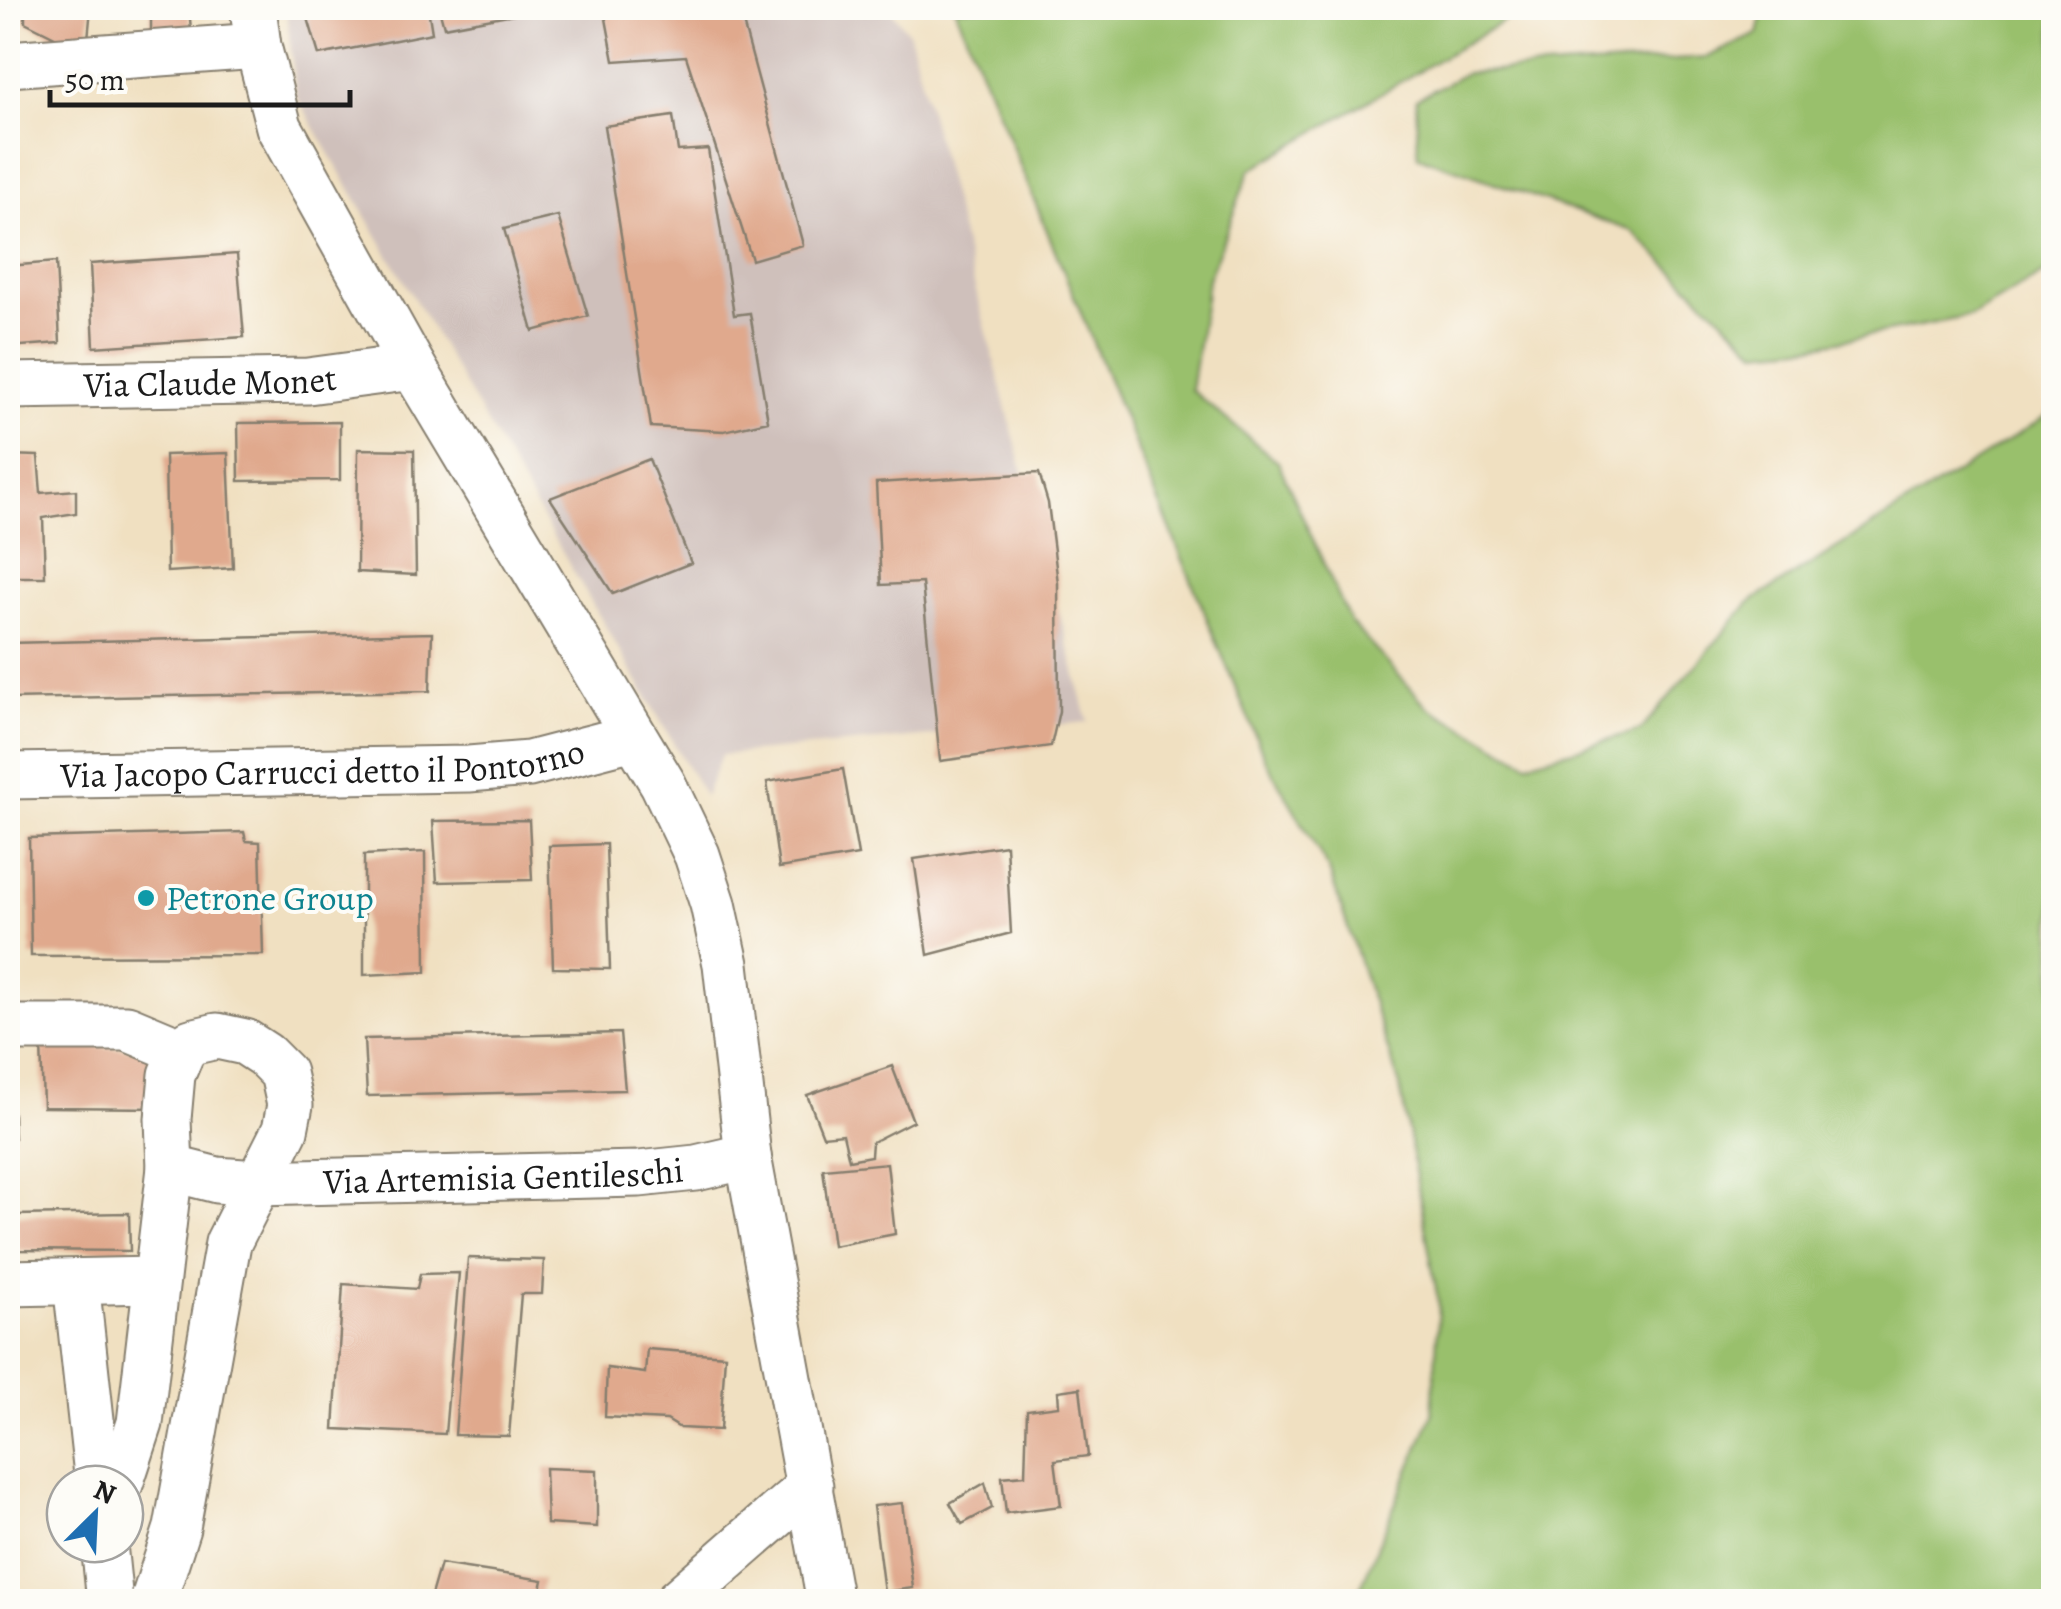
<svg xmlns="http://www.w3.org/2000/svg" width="2061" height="1609" font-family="Alegreya,serif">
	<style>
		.industrial { fill: #cfc0bb }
		.green { fill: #99c06c; stroke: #5a6e44; stroke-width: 2.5 }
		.building { fill: #e0a98d }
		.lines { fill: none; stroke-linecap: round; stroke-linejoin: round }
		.minor-casing { stroke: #867e6e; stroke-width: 49 }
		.minor { stroke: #fff; stroke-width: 45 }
		.culture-dot { fill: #0f9aa8; stroke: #fdfcf7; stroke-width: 4 }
		.labels { text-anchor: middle; stroke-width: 8; stroke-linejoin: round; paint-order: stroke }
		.street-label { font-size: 35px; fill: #1c1c1c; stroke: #fdfcf7 }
		.culture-label { font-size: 35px; fill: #0d838f; stroke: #fdfcf7; text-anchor: start }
	</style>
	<rect width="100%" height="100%" fill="#fdfcf7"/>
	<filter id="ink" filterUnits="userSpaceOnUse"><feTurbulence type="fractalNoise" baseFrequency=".01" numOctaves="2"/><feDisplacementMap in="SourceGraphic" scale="20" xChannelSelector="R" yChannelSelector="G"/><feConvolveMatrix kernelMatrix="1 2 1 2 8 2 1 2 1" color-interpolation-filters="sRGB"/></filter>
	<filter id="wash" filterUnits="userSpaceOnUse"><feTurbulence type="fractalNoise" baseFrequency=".0048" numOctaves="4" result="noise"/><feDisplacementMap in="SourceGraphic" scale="40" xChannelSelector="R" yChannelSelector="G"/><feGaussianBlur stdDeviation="2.25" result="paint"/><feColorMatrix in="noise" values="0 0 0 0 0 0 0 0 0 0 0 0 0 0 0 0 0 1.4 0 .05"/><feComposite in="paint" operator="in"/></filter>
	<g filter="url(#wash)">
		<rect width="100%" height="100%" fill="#f0e0c1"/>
		<path class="industrial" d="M286,8H889L909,33L1088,722L721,755L705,797L296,96Z"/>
		<path class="green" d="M955,8H1526L1250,170L1208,279L1191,390L1278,462L1350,622L1428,707L1528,763L1641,730L1749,603L2047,416L2053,401V1601H1355L1432,1415L1439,1306L1400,1086L1329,870L1265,759Z
			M1764,8H2053V268L1972,316L1812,346L1757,351L1632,231L1418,156L1416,99L1466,73L1705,58L1758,34Z"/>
		<g id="blocks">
			<path class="building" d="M25,8H91L88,39L57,38L25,22Z
				M151,8H189L191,30L151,34Z
				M305,8H428L432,33L319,55Z
				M439,8H520L519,13L444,27Z
				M604,8H739L803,245L752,260L686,56L614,61Z
				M673,116L678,151L708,149L734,315L750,313L768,421L724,431L651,427L604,126Z
				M558,216L588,316L533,331L504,229Z
				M237,254L244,337L94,347L90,264Z
				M56,262L60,343L8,347V266Z
				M340,422V480L239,481L238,423Z
				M358,449L414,450L416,575L357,572Z
				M228,453L233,568L167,572L165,455Z
				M8,455L38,456L41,493L76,490V513L43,518L45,577H8Z
				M649,459L691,563L613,594L550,498Z
				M1039,473L1048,503L1058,583L1059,711L1051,746L940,761L922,583L881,585L876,483Z
				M432,633L430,691L8,699V643Z
				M843,769L858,855L779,868L767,782Z
				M529,820L532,880L437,882L433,821Z
				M244,832L246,841L260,842L263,955L31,956L29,838Z
				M606,844L610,969L553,968L549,846Z
				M1006,845L1011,933L928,955L914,859Z
				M425,852L426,972L364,975V855Z
				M620,1033L625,1090L367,1096L364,1039Z
				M41,1043L173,1052L163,1108L43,1107Z
				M8,1064H11L14,1138H8Z
				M892,1066L913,1121L872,1142L871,1156L849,1160L843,1134L823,1136L807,1095Z
				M887,1163L895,1234L833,1246L823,1169Z
				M129,1213L130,1251L18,1250L14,1215Z
				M468,1258L544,1260L542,1294H521L509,1436L455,1435Z
				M459,1273L445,1434L334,1429L343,1284L417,1289L420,1274Z
				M647,1349L725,1355L720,1430L680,1428L667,1420L605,1417L607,1368L645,1373Z
				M1080,1388L1088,1456L1055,1460L1061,1506L1006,1513L1002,1477L1025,1475L1027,1410L1059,1406L1058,1391Z
				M545,1468L597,1470V1527L547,1524Z
				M985,1483L992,1508L962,1524L950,1503Z
				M902,1503L913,1588L884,1592L873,1506Z
				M440,1564L543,1580L540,1595L560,1602H429Z"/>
		</g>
	</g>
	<g filter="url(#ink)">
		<use href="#blocks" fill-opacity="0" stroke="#867e6e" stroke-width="2.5"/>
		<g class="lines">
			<g class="minor-casing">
				<g id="minor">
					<path d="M253,8L258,46L279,127L413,367L663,784L697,855L713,904L726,964L748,1156L830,1602"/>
					<path d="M8,64L258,46"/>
					<path id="s1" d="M8,386L308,381L413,367"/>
					<path id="s2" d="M8,776L469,769L529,764L633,737"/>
					<path d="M8,1028H127L182,1051"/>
					<path id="s3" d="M170,1168L217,1180L256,1183L639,1174L696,1168L748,1156"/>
					<path d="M76,1282L98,1484"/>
					<path d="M8,1283L155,1280"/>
					<path d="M120,1484L140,1423L170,1168L168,1119L172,1075L182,1051L191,1042L217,1036L245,1042L265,1055L283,1073L290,1105L285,1130L228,1243L177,1528L153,1602"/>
					<path d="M104,1544L110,1602"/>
					<path d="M677,1602L810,1486"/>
				</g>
			</g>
			<use href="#minor" class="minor"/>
		</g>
	</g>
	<circle class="culture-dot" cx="146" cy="898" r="10"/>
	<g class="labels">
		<g class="street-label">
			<text dy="12" stroke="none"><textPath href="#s1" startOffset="202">Via Claude Monet</textPath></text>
			<text dy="12" stroke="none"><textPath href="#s2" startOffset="315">Via Jacopo Carrucci detto il Pontorno</textPath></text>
			<text dy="12" stroke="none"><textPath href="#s3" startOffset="335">Via Artemisia Gentileschi</textPath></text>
		</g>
		<g class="culture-label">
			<text x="166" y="910">Petrone Group</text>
		</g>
	</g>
	<rect width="2061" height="1609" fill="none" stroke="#fdfcf7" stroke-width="40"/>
	<g transform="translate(95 1514) rotate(24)"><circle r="48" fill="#fdfcf7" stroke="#a3a29f" stroke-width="2.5"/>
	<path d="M0-8L18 38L0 25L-18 38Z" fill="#1f6fb2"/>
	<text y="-15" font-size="28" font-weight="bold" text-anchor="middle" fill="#1c1c1c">N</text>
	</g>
	<path d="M50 90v15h300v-15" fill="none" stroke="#1c1c1c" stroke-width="5"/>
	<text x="65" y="90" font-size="30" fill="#1c1c1c" stroke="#fdfcf7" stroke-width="8" paint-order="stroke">50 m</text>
</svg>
